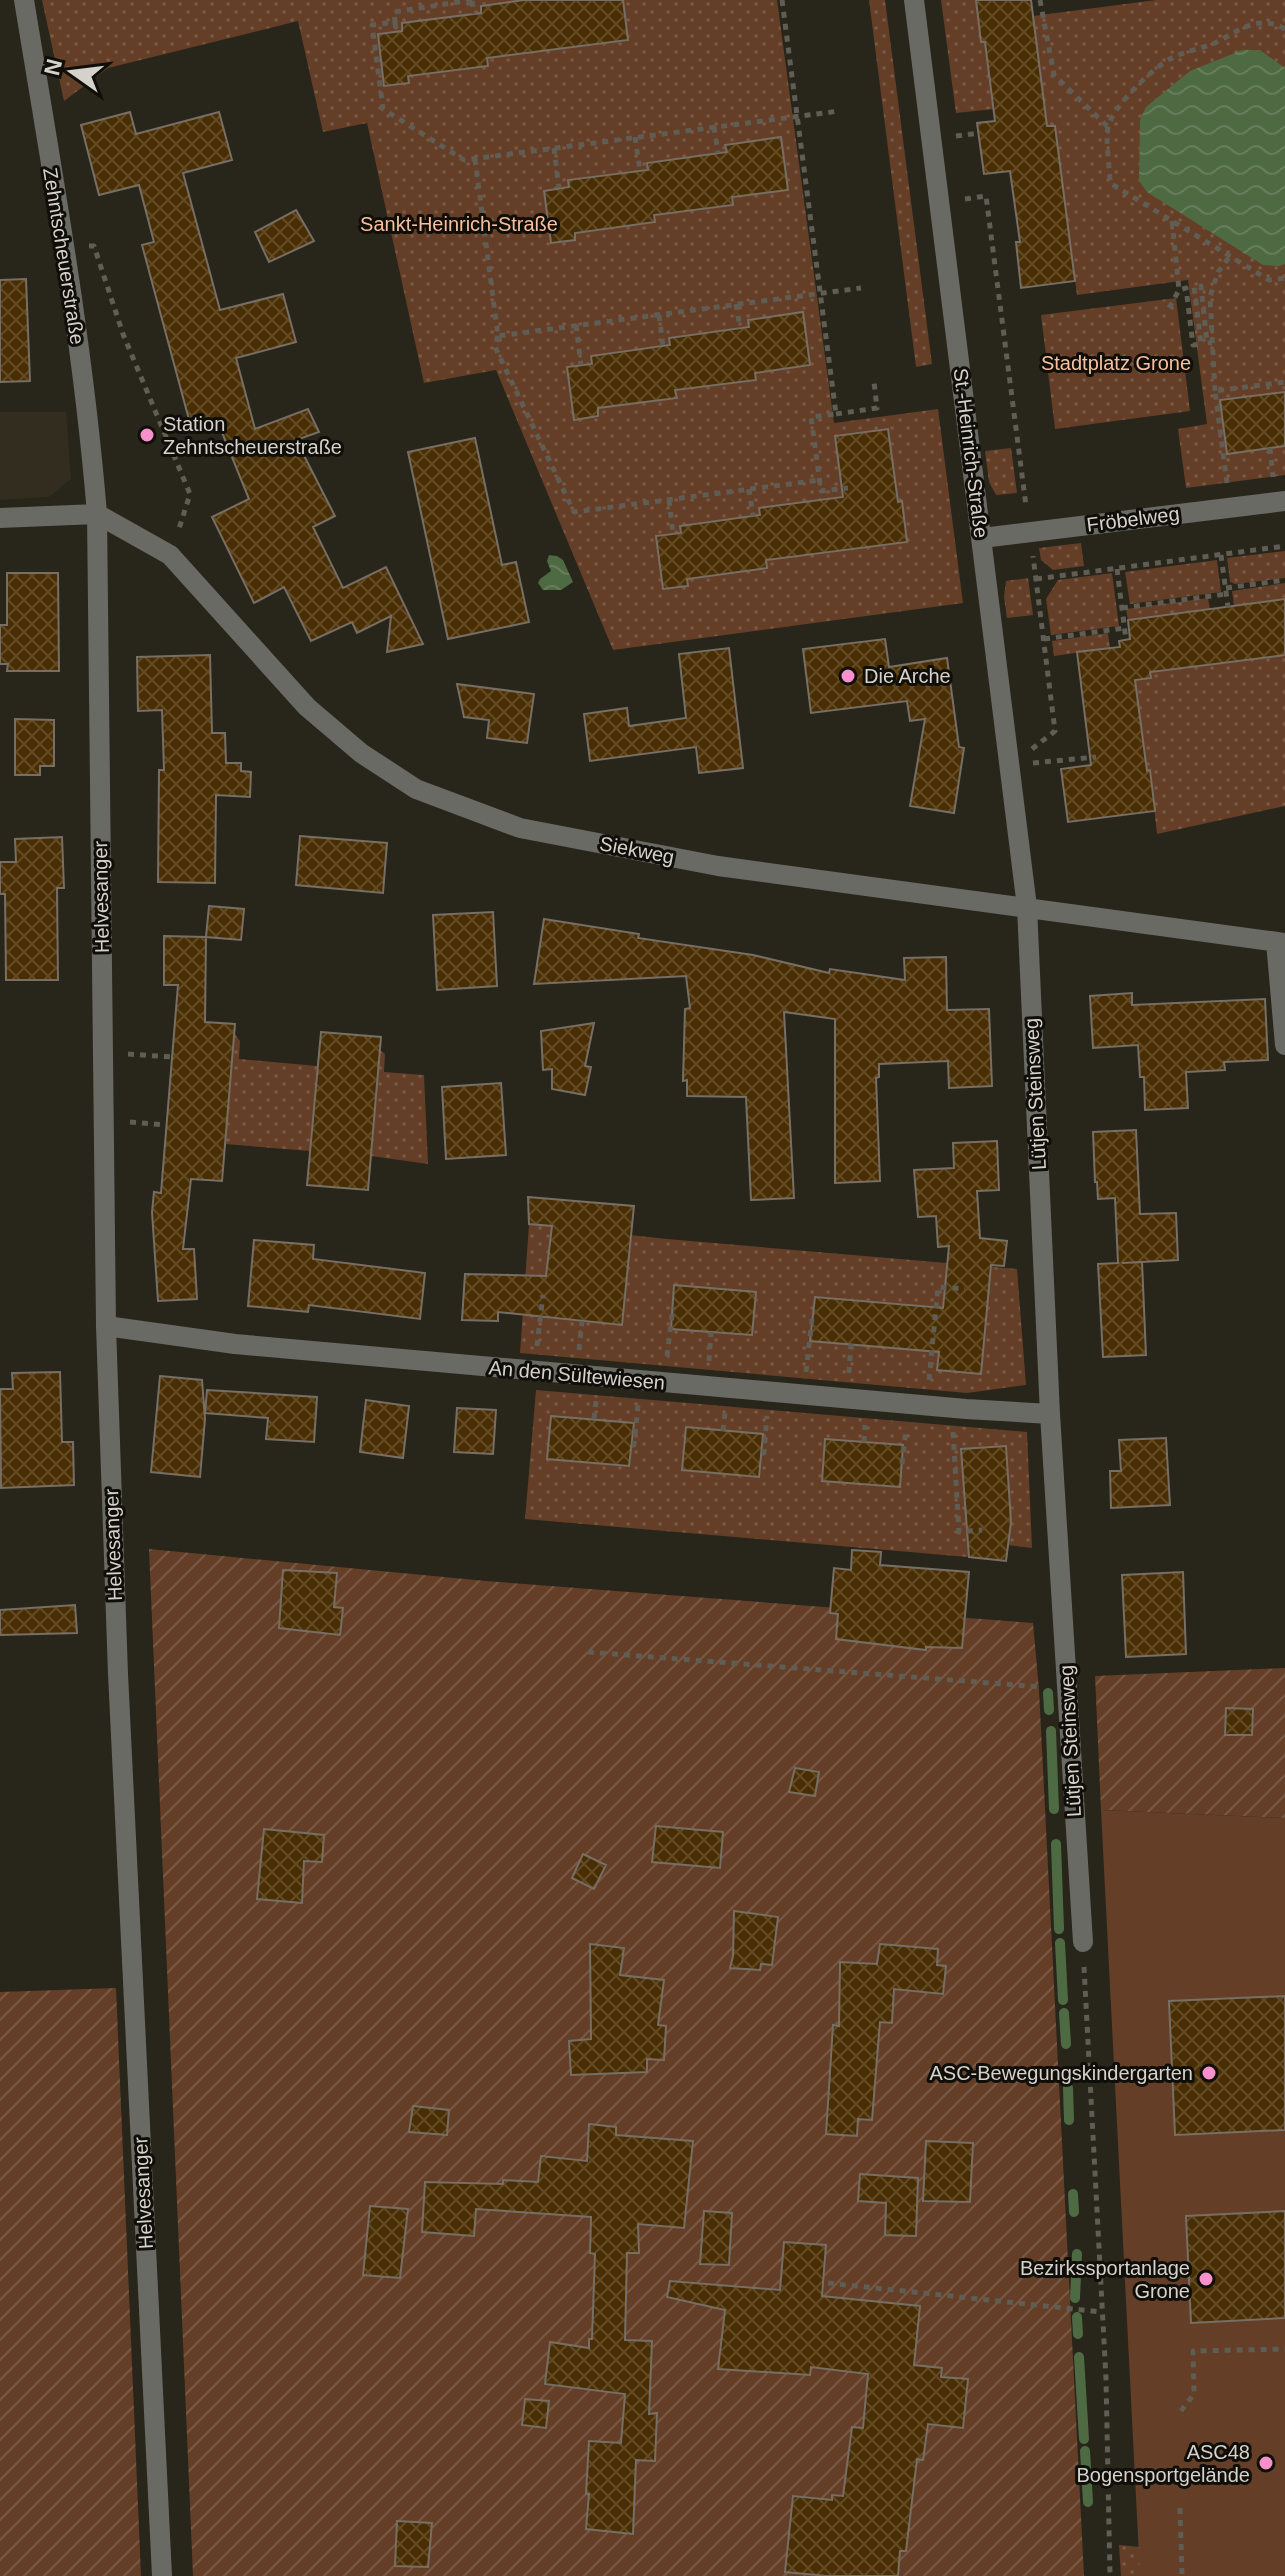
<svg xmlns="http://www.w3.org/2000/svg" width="1285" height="2576" font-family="Arial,sans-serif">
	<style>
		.built { fill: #322d1e }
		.grass { fill: url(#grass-dots) }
		.garden { fill: url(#garden-furrows) }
		.pitch { fill: #643e27 }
		.water { fill: url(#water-waves) }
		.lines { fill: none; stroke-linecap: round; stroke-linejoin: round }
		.stream { stroke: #4e6a43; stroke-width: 10 }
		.building { fill: url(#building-cross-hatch); stroke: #776e64; stroke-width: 2 }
		.path { stroke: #5f5d54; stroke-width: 5; stroke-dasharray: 6 6; stroke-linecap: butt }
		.minor { stroke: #696a64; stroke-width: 20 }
		.poi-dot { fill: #f890cc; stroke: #0f0e09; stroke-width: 3 }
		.labels { text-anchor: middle; stroke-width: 6; stroke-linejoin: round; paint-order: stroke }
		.park-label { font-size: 20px; fill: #f8bf9f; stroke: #0f0e09 }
		.street-label { font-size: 20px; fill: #d4d2cb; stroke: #0f0e09 }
		.poi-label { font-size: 20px; fill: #d4d2cb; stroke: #0f0e09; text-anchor: end }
	</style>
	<defs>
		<pattern id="grass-dots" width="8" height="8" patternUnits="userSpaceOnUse" patternTransform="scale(2)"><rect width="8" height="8" fill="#643e27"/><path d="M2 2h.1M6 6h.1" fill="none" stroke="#795945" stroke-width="1.8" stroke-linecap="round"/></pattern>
		<pattern id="garden-furrows" width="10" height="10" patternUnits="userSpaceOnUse" patternTransform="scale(2)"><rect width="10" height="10" fill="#643e27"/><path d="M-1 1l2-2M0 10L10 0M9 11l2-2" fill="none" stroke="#795945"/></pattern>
		<pattern id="water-waves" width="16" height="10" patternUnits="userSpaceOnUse" patternTransform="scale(2)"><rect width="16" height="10" fill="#4e6a43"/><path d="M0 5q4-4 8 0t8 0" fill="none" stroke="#677e5d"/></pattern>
		<pattern id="building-cross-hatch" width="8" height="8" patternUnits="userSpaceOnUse" patternTransform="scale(2)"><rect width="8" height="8" fill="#4a2e03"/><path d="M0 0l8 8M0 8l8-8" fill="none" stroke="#634b26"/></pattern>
	</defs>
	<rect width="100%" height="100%" fill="#28251b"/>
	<path class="built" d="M0,412H66L71,479L49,497L0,500Z"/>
	<path class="grass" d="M42,0H777L834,423L938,409L963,603L613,650L496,370L424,383L367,123L323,132L298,21L108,68L64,101Z
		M869,0H885L932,364L916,367Z
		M941,0H976L981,42H985L994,109L956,113Z
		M1156,0H1285V475L1186,488L1178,429L1207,424L1188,280L1077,295L1055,126H1047L1033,16Z
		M1176,298L1190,411L1055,429L1041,315Z
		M1011,448L1017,493L996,495L989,482L985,451Z
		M1081,543L1084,566L1053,570L1041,560L1039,548Z
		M1285,551V578L1235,584L1230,582L1227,558Z
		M1217,560L1221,592L1130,604L1125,572Z
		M1112,573L1119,626L1051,635L1046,599L1058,580Z
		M1028,578L1033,615L1007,618L1004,597L1006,581Z
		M1285,583V600L1234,606L1232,591Z
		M1208,598L1210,609L1128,620L1126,609Z
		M1108,633L1110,648L1054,656L1052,641Z
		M1285,655V806L1157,834L1150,771L1139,772L1135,680L1150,678V672Z
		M321,1032L381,1037L380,1050L385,1054L384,1072L424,1075L428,1164L371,1156L368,1190L307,1185L310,1151L225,1144L234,1033L240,1041L239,1059L317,1066Z
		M529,1224L667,1239L1017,1269L1026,1385L967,1393L520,1353Z
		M536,1390L1027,1432L1032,1548L981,1542L979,1558L525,1519Z
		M1119,2545L1162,2549L1163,2576H1121Z"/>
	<path class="garden" d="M149,1549L486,1581L1033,1623L1039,1690L1084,2576H193Z
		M1285,1668V1818L1101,1810L1095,1676Z
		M116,1988L141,2576H0V1992Z"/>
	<path class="pitch" d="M1101,1810L1285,1818V2576H1140Z"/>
	<path class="water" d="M1242,50H1260L1285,68V264L1279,266L1263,265L1147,192L1139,181L1140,120L1146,107L1190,71Z
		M549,555L557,556L563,560L573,582L561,590H543L538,583L540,579L551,571L547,561Z"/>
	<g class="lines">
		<path class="stream" d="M1048,1693L1049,1710
			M1051,1731L1054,1809
			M1056,1844L1059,1929
			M1060,1943L1063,2000
			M1064,2013L1066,2044
			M1068,2088L1069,2120
			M1073,2194L1074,2212
			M1075,2298L1077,2254
			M1077,2317L1078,2334
			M1079,2357L1084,2439
			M1085,2451L1088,2502"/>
	</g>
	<path class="building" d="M524,0H623L628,40L487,58L488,66L408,76L409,83L384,86L378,34L402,31V23L481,13V6Z
		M976,0H1031L1047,126H1055L1075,281L1021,288L1016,242H1020L1010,171L984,174L977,123L995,121L985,42H981Z
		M130,112L136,134L219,112L232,160L183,173L220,310L283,294L296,342L236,358L255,429L308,409L319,432L296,440L335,516L313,527L343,588L386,567L423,644L387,652L391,616L357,633L352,622L311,641L284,587L254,603L212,517L249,499L217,420L191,427L142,245L154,242L139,185L99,195L81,125Z
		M781,137L788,190L732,197L733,205L654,215L655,222L575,233V240L551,243L544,191L569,187L568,180L648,170L647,163L727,152L725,145Z
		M296,210L314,241L269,262L255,232Z
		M26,279L30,381L0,382V280Z
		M803,312L810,365L755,373L756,380L675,390L677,398L598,408V416L574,420L567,367L592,364L591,356L670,345L669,338L749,327L748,320Z
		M1285,392V446L1227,454L1220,400Z
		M888,429L898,502L902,501L907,542L766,560L767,568L687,579L688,586L663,589L656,536L681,533L680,526L760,515L759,508L843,497L835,436Z
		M475,438L502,565L516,562L529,622L448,639L408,452Z
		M7,573H58L59,671H7L8,664H0V625H7Z
		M1285,599V655L1150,672L1151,678L1135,680L1147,771L1150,770L1155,811L1068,822L1061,769L1091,765L1077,652L1120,647L1119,641L1130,639L1128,620Z
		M885,639L889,667L947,658L959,747L964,748L954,813L910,806L925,719L910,721L907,701L811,713L803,649Z
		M729,648L743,768L699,773L696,747L590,761L584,714L627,708L629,726L686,718L679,654Z
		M210,655L212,733H225L226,763H241V771L251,772L250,797L216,795L215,883L158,882L159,770H164L162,710L138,711L137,657Z
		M457,684L534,694L527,743L487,738L489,720L464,717Z
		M15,719L54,720V766H40V775H15Z
		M300,836L387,843L383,893L296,885Z
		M62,837L64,888H57L58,980H6L5,894H0V862H16L15,839Z
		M209,906L244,909L241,940L206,937Z
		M493,912L497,986L437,990L433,915Z
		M544,919L639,934L638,938L753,955L829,973L830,969L905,980L904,958L946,957L947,1010L989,1009L992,1086L949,1088L948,1061L879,1064V1077L876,1078L880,1181L835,1183V1019L784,1012L794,1198L751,1200L746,1097L687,1096V1080L683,1081L685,1009L690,1008L686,976L534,984Z
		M164,936L206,937L205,1022L235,1024L222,1181L191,1179L183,1249H194L197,1299L158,1301L152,1212L154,1192L161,1193L178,985H164Z
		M1132,993V1005L1265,999L1268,1060L1224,1062L1225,1070L1186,1072L1188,1108L1145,1110L1144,1077H1140L1138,1045L1093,1048L1090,996Z
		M594,1023L585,1066L591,1067L585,1095L552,1089V1069L543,1070L541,1031Z
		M321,1032L381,1037L368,1190L307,1185Z
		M501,1083L506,1155L446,1159L442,1087Z
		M1136,1130L1140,1214L1176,1213L1178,1260L1122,1263L1142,1262L1146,1355L1103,1357L1098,1264L1118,1263L1115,1198L1098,1199L1097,1182H1095L1093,1132Z
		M997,1141L999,1190L977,1191L980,1238L1007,1241L1004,1266L991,1265L981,1374L937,1370L939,1352L810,1341L815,1297L943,1308L949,1246L938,1247L936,1216L918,1217L914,1170L954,1168L953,1143Z
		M528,1197L634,1206L622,1325L498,1312V1321L462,1320L465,1274L546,1276L552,1226L529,1224Z
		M254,1240L314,1245L313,1259L425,1273L420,1319L309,1305L308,1312L248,1306Z
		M674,1285L756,1292L752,1335L671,1329Z
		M60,1372L62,1442H73L74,1485L1,1488L0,1389H13L12,1373Z
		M160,1376L202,1380L205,1419L200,1477L151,1472Z
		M207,1390L317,1397L314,1442L266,1439L268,1418L205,1413Z
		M366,1400L409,1406L403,1458L360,1452Z
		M457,1408L496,1410L493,1454L454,1452Z
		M551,1416L634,1423L629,1466L547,1459Z
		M686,1427L763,1434L759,1477L682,1470Z
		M1166,1438L1170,1505L1111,1508L1110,1471H1121L1119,1440Z
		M825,1439L903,1445L900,1487L822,1481Z
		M1006,1446L1011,1522L1006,1561L969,1557L961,1449Z
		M852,1550L881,1552L880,1565L969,1572L962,1648L926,1647V1650L836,1639L838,1614L830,1613L834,1568L851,1570Z
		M283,1570L337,1573L334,1607L343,1608L340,1635L279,1628Z
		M1183,1572L1186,1654L1126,1657L1122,1575Z
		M75,1605L77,1633L0,1635V1610Z
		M1226,1708L1253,1709L1252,1735H1225Z
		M795,1768L819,1772L815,1796L789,1792Z
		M656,1826L723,1832L720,1868L652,1862Z
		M264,1829L324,1835L322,1862L304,1861L302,1903L257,1899Z
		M583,1854L606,1865L594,1889L572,1878Z
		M734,1911L778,1917L772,1965L761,1964L760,1970L730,1968L733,1956Z
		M590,1944L624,1948L620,1975L664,1980L658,2025L666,2026L664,2060L647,2059V2072L571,2075L569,2041L591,2039Z
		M880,1944L938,1949L937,1965L946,1966L943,1994L894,1989L892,2023L880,2022L872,2120L858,2119L857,2136L826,2134L833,2025L839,2026L840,1962L877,1964Z
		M1285,1996V2130L1175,2135L1169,2001Z
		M413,2106L449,2110L447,2135L409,2132Z
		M589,2124L616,2127V2135L693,2141L684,2228L638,2224L639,2253H627L625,2340L652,2341L649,2414L657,2413L655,2461L636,2460L633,2534L586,2529L589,2494H586L589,2441L621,2443L625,2394L545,2384L550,2342L589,2348V2339H592L595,2254L590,2253L591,2217L476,2209L474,2236L422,2232L425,2182L503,2184V2180L538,2182L541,2156L587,2161Z
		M926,2141L973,2143L970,2202L923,2201Z
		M860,2174L918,2178L916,2236L885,2235L886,2203L858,2201Z
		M370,2206L408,2209L400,2278L363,2275Z
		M704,2211L732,2213L729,2265L700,2264Z
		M1285,2211V2318L1191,2323L1186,2216Z
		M784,2242L826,2245L822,2296L920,2306L914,2365L942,2368L941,2377L968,2379L963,2428L928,2424L923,2460L917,2459L906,2551H900L898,2576H827L785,2572L793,2496L832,2500V2495L843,2496L852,2427L863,2428L868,2374L811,2367L810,2375L718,2369L725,2310L667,2297L670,2281L780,2290Z
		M525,2399L549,2401L546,2428L522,2425Z
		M397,2521L432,2523L428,2567L395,2566Z"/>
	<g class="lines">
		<path class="path" d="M472,0L394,12L395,22L372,25L383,109L464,160L839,111
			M782,0L836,414L811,417L821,491L848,488
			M1040,0L1054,75L1108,127
			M472,1L474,14
			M395,22L396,32
			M1285,29C1259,14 1240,30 1217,42C1202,49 1184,51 1170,59C1151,70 1114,105 1108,127C1105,140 1110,168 1110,183L1269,280L1285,278
			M714,127L718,153
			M956,136L979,133
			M635,137L640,171
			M554,148L559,188
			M475,159L498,336L861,288
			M965,199L986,196L1026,506
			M1172,221L1179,290
			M89,246H94L123,334L190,494L178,532
			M736,304L740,328
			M1169,308L1179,290L1186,288L1193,345L1201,344L1194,287L1201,286L1207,343H1212
			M659,315L663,346
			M576,325L581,365
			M498,336L495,347L574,512L820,480
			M1215,391L1210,297L1218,272L1230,256
			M836,414L877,408L874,382
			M1270,448L1273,477
			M1227,483L1215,391L1285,382
			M749,489L753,516
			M669,500L673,534
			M1221,555L1228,607
			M1117,569L1126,640
			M1036,579L1285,546
			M1226,588L1285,580
			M1122,608L1226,594
			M1044,639L1125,628
			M1032,749L1055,731L1033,556
			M1033,763L1096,757
			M128,1054L172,1057
			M130,1122L166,1125
			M537,1346L543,1295
			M579,1350L582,1321
			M667,1356L673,1307
			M709,1361L711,1332
			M806,1372L812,1319
			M849,1373L851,1344
			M929,1380L938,1287L965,1289
			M594,1419L596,1401
			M723,1431L725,1413
			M953,1432L959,1532L982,1530
			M864,1442L865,1425
			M632,1445H634L638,1405
			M762,1453H764L767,1416
			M902,1464L906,1428
			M588,1652L1042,1687
			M1084,1967L1106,2379L1110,2576
			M828,2283L1102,2312
			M1181,2411L1194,2394L1193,2351L1285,2349
			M1180,2508L1182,2576"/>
		<path class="minor" d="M24,0C52,171 83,341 97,514L106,1326L118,1674L162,2576
			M914,0L1027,907L1050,1414L1083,1942
			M97,514L170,555L307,707L361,753L416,789L520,828L718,866L1285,943
			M0,518L97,514
			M982,538L1285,501
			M1276,942L1285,1045
			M106,1326L235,1344L966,1409L1050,1414"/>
	</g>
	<g class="poi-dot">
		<circle cx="147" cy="435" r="8"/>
		<circle cx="848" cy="676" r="8"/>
		<circle cx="1209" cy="2073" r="8"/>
		<circle cx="1206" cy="2279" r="8"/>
		<circle cx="1266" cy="2463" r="8"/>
	</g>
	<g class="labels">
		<g class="park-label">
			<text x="459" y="231">Sankt-Heinrich-Straße</text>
			<text x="1116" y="370">Stadtplatz Grone</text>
		</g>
		<g class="street-label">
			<text transform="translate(64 256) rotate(81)" y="7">Zehntscheuerstraße</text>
			<text transform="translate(971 453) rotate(83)" y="7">St.-Heinrich-Straße</text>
			<text transform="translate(1133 519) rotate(-7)" y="7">Fröbelweg</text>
			<text transform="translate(637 850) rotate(11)" y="7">Siekweg</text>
			<text transform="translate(101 897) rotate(-91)" y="7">Helvesanger</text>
			<text transform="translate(1035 1094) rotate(-93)" y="7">Lütjen Steinsweg</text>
			<text transform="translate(577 1375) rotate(5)" y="7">An den Sültewiesen</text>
			<text transform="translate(113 1545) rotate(-92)" y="7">Helvesanger</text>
			<text transform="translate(1070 1741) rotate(-93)" y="7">Lütjen Steinsweg</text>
			<text transform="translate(143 2193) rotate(-93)" y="7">Helvesanger</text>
		</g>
		<g class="poi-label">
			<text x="163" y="431" text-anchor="start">Station<tspan x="163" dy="23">Zehntscheuerstraße</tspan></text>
			<text x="864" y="683" text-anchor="start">Die Arche</text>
			<text x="1193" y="2080">ASC-Bewegungskindergarten</text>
			<text x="1190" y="2275">Bezirkssportanlage<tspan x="1190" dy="23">Grone</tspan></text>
			<text x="1250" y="2459">ASC48<tspan x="1250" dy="23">Bogensportgelände</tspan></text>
		</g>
	</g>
	<g transform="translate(72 72) rotate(284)" stroke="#0f0e09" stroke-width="6" paint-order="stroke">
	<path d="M0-6L14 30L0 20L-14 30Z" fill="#d4d2cb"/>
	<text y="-12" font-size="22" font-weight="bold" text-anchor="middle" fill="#d4d2cb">N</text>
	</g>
</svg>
